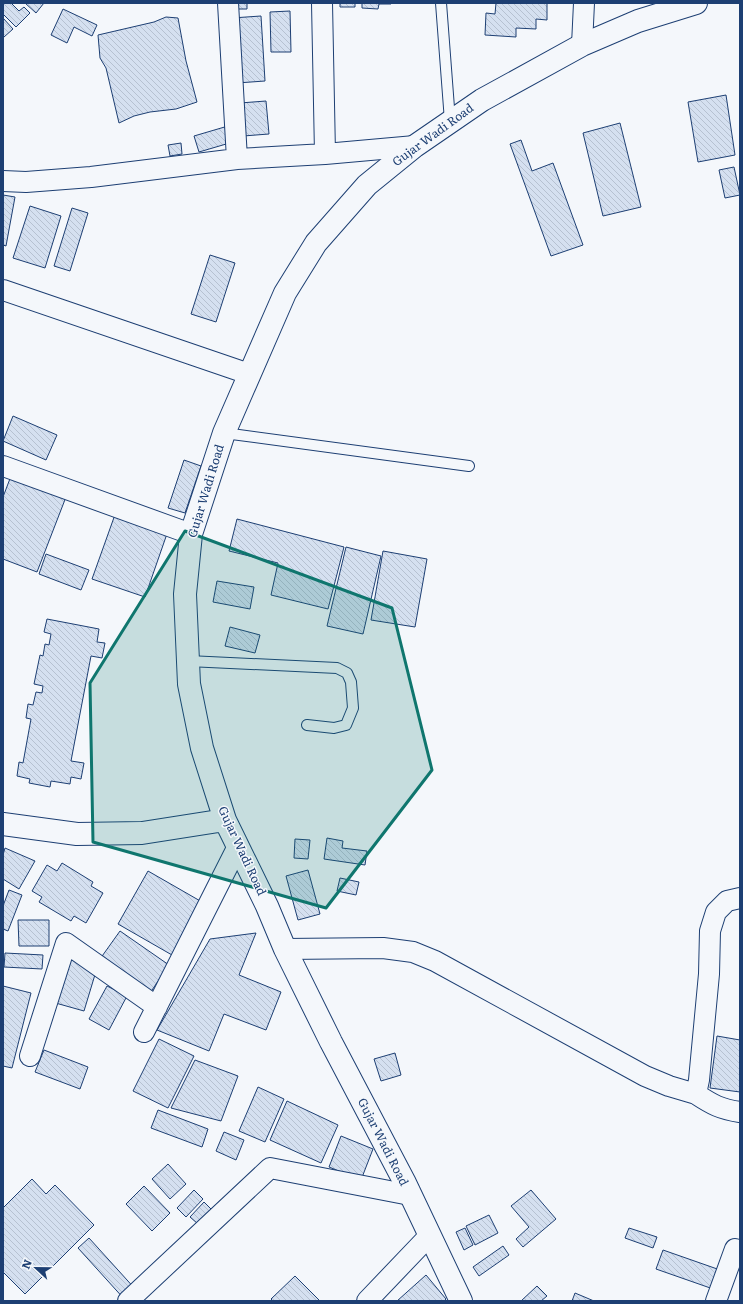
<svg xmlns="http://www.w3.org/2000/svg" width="743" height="1304" font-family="Literata,serif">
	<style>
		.building { fill: url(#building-back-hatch); stroke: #1d3f73 }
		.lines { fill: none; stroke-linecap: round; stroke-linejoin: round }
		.lane-casing { stroke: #1d3f73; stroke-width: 12 }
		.street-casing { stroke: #1d3f73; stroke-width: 22 }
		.secondary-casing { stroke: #1d3f73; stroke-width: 24 }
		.lane { stroke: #f4f7fb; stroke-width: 10 }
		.street { stroke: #f4f7fb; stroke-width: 20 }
		.secondary { stroke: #f4f7fb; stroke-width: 22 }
		.marked { fill: #0f766e; fill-opacity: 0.2; stroke: #0f766e; stroke-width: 3; stroke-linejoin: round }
		.labels { text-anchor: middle; stroke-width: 3; stroke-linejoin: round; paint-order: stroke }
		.street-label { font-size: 12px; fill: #1d3f73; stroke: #f4f7fb }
	</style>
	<defs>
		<pattern id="building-back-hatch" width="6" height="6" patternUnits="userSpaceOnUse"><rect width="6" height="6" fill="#d5e0f0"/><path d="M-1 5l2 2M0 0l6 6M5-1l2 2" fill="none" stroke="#b6c1d1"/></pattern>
	</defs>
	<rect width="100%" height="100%" fill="#f4f7fb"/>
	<path class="building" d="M3,3H11L19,11L24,7L30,13L16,27L3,14Z
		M25,3H44L36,13Z
		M232,3H247V9H232Z
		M340,3H355V7H340Z
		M362,3H391V4H379L378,9L362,8Z
		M496,3H547V20L536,19V29L516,28V37L485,35L486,13L495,14Z
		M63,9L97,25L92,36L74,27L67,43L51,35Z
		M290,11L291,52H271L270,12Z
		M261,16L265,81L237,83L232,18Z
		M166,17L178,18L186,61L197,102L176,109L150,112L134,116L119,123L106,68L100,58L98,35L154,22Z
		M3,18L13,29L4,37L3,35Z
		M726,95L735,155L698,162L688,102Z
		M266,101L269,134L243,136L240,103Z
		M620,123L641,207L603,216L583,133Z
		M228,126L233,142L199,152L194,136Z
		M521,140L532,171L553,163L583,245L551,256L510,144Z
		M181,143L182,154L170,156L168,145Z
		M734,167L740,195L725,198L719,170Z
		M3,195L15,197L6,246L3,245Z
		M30,206L61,216L45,268L13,258Z
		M72,208L88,213L70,271L54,266Z
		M210,255L235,263L216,322L191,314Z
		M13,416L57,435L46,460L3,441Z
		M184,460L201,466L185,513L168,508Z
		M11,476L66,497L37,572L3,559V497Z
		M117,509L169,528L145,597L92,579Z
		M237,519L344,547L328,609L271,595L278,563L229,551Z
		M346,547L381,556L363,634L327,626Z
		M383,551L427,559L415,627L371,620Z
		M46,554L89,570L81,590L39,574Z
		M217,581L254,587L250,609L213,602Z
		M47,619L99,629L97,642L105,643L102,658L91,656L71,761L84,763L81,779L71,777L70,784L51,781L50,787L29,783L30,779L17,776L19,762L23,763L31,719L26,718L28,704L33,705L36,692L42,693L43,686L34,684L40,655L43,656L45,644L49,645L51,634L44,632Z
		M230,627L260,635L255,653L225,646Z
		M327,838L343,841L342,848L367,851L365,865L324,859Z
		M295,839L310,840L308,859L294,858Z
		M5,848L35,861L19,889L3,879V855Z
		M62,863L93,882L91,886L103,893L86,923L74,916L71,921L39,902L42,897L32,891L47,865L57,871Z
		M308,870L320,914L298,920L286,876Z
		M148,871L202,902L172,955L118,924Z
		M340,878L359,882L356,895L337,891Z
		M9,890L22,895L8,931L3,929V906Z
		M18,920H49V946H19Z
		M120,931L169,965L150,993L100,959Z
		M256,933L239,975L281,992L266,1030L224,1014L209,1051L157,1030L210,939Z
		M5,953L43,955L42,969L4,967Z
		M65,958L97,968L84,1011L52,1002Z
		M3,986L31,993L12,1068L3,1066Z
		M107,986L127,996L109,1030L89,1019Z
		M717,1036L740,1040V1092L710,1088Z
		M159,1039L194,1056L168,1108L133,1091Z
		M44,1050L88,1067L80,1089L35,1072Z
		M395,1053L401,1075L381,1081L374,1059Z
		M195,1060L238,1076L221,1121L171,1108Z
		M258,1087L284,1099L265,1142L239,1131Z
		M287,1101L338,1125L321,1163L270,1140Z
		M158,1110L208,1129L202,1147L151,1128Z
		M224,1132L244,1140L236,1160L216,1151Z
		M341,1136L373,1149L361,1180L329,1167Z
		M168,1164L186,1184L170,1199L152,1179Z
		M32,1179L46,1194L55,1185L94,1225L25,1294L3,1272V1208Z
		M144,1186L170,1213L152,1231L126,1204Z
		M194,1190L203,1199L186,1217L177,1208Z
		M531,1190L556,1219L523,1247L516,1239L529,1227L511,1206Z
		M204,1202L212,1210L198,1224L190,1217Z
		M489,1215L498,1233L475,1245L466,1226Z
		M465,1228L473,1245L464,1250L456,1232Z
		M629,1228L657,1237L653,1248L625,1238Z
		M89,1238L137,1291L126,1301L78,1248Z
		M503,1246L509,1255L479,1276L473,1267Z
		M663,1250L723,1271L716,1290L656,1269Z
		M426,1275L446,1299L444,1301H397Z
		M295,1276L320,1301H273L271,1299Z
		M537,1286L547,1296L541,1301H521Z
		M575,1293L594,1301H572Z"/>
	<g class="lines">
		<g class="lane-casing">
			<path id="lane" d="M441,3L450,121
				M224,433L469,466
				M188,661L337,668L347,673L351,682L353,708L346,725L334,728L307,725"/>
		</g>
		<g class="street-casing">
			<path id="street" d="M228,3L237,159
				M322,3L325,154
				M582,45L584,3
				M3,181L26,182L91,177L237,159L325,154L415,146
				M3,290L249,374
				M3,466L191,534
				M285,949L383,948L413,952L435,961L645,1076L669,1086L696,1094L699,1080L709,974L710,931L716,912L727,901L740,898
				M144,1032L238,846
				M30,1056L66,943L157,1007
				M696,1094C713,1105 720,1109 740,1112
				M128,1301L270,1168L410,1195
				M367,1301L430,1235
				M716,1301L735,1249L740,1251"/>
		</g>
		<g class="secondary-casing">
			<path id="secondary" d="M3,824L77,834L142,833L225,820
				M461,1301L404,1181L331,1042L285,949L267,906L225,820L202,748L189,684L185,594L191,534L224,433L285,293L316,243L367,185L415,146L482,100L582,45L638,21L696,3"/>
		</g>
		<use href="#lane" class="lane"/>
		<use href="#street" class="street"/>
		<use href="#secondary" class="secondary"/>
	</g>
	<path class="marked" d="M185,531L392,608L432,770L326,908L93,842L90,683Z"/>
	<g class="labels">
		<g class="street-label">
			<text transform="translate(433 135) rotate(-36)" y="4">Gujar Wadi Road</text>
			<text transform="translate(206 491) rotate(-73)" y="4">Gujar Wadi Road</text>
			<text transform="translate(242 851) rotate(65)" y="4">Gujar Wadi Road</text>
			<text transform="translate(383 1142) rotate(63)" y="4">Gujar Wadi Road</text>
		</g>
	</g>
	<rect width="743" height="1304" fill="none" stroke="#1d3f73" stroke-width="8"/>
	<g transform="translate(36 1268) rotate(292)" stroke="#f4f7fb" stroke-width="3" paint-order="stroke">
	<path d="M0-3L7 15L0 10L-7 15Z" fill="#1d3f73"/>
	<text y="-6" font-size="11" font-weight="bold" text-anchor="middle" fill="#1d3f73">N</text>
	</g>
</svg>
